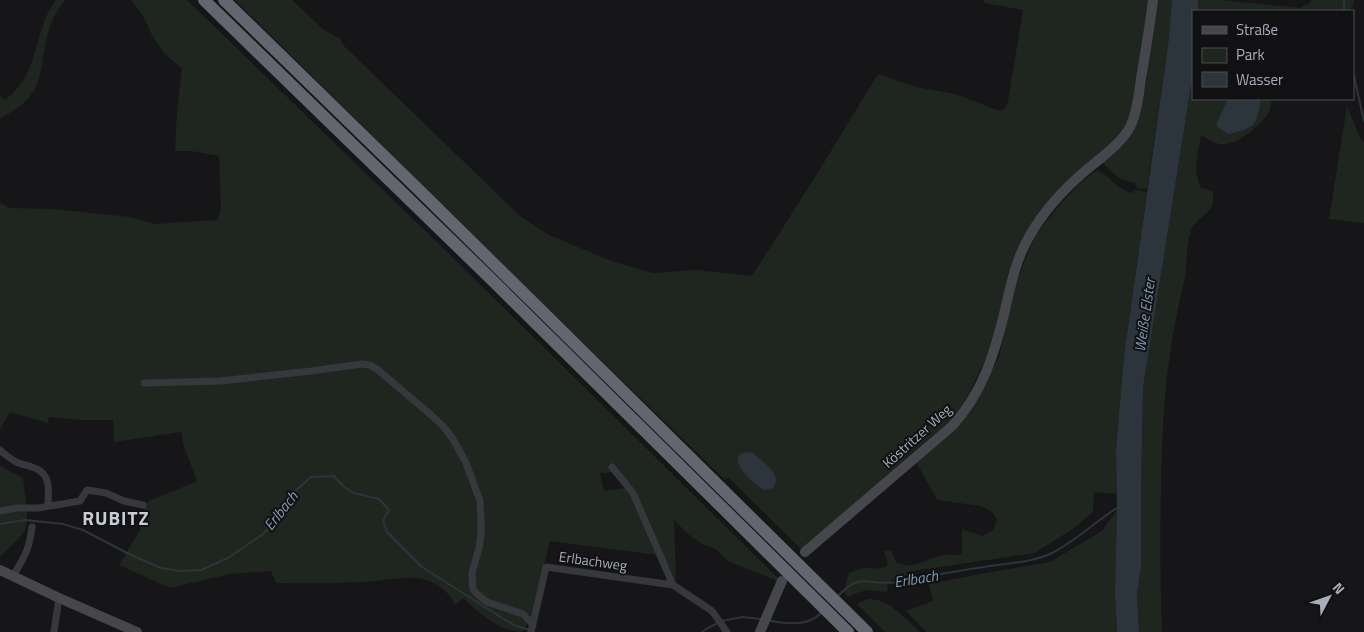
<svg xmlns="http://www.w3.org/2000/svg" width="1364" height="632" font-family="'Titillium Web',sans-serif">
	<style>
		.green { fill: #1e261f }
		.water { fill: #2c353c }
		.lines { fill: none; stroke-linecap: round; stroke-linejoin: round }
		.stream { stroke: #2c353c; stroke-width: 2 }
		.minor { stroke: #37383d; stroke-width: 7 }
		.secondary { stroke: #45474d; stroke-width: 10 }
		.motorway { stroke: #63666e; stroke-width: 12 }
		.labels { text-anchor: middle; stroke-width: 4; stroke-linejoin: round; paint-order: stroke }
		.street-label { font-size: 14px; fill: #a8adb8; stroke: #111113 }
		.water-label { font-size: 15px; font-style: italic; fill: #7f9bb3; stroke: #111113 }
		.district-label { font-size: 19px; font-weight: bold; letter-spacing: 1px; fill: #c9ccd4; stroke: #111113 }
	</style>
	<rect width="100%" height="100%" fill="#161618"/>
	<path class="green" d="M56,0H65C50,18 47,35 43,58C41,71 39,84 31,95C23,106 11,112 0,119V96L5,100C14,93 22,84 27,73C39,49 39,22 56,0Z
		M132,0H187L444,249L779,579L776,584L775,580L728,561L716,549L702,544L689,535L674,520L676,582L634,492L614,472L600,473L604,491L625,488L630,494L657,555L550,541L532,614L523,632C499,632 480,613 463,598L455,605C450,593 437,582 423,579C405,575 380,582 361,582C333,584 304,583 276,583L271,571L230,574L170,588L119,565L140,530L145,506L149,501L197,481L184,447L181,432L114,442L113,420H80L49,417L48,423L10,412L0,429V202L9,208L53,209L130,217L155,224L217,220L221,210L219,156L191,151H175L177,110L182,69L163,52L152,35L142,14L133,3Z
		M235,0H292L324,30L340,39L344,46L520,216L549,235L614,262L653,273L696,270L752,276L817,174L878,74L916,87L955,94L1000,111L1006,107L1008,101L1023,10L984,3V0H1149L1131,116L1123,131L1030,229L990,350L966,399L953,418L909,455L803,551L728,477L725,480L545,306Z
		M1157,0H1172L1168,44L1147,189L1137,188L1136,183C1117,179 1116,176 1102,162L1138,112H1141L1147,79V56Z
		M1198,0H1222L1300,8L1310,3L1311,0H1355L1350,11H1198Z
		M1193,73V99H1272C1271,104 1270,110 1268,114C1261,125 1240,142 1227,144C1217,146 1209,139 1201,135C1198,153 1193,169 1200,187L1212,191C1219,215 1197,213 1191,231C1186,245 1187,262 1185,276C1183,289 1179,301 1177,314C1165,370 1162,427 1161,484C1160,533 1160,582 1162,632H1139L1137,594L1141,567V494L1143,388Z
		M1347,106L1361,140L1364,142V223L1329,219Z
		M1097,170C1111,176 1115,188 1131,193L1136,190L1147,192L1124,356L1116,449L1117,494L1094,492L1093,512L1074,528L1035,553L906,572L908,576L906,577L892,580L887,586L888,590L885,592C870,590 863,589 849,597L846,595L844,591L849,573C853,572 856,570 860,569C870,566 880,572 888,565L884,551H891L896,562C914,570 922,561 938,556C945,554 955,555 962,555V529L982,536L993,530L997,520L991,511L980,506L937,500L916,462L973,405L999,357L1016,283L1035,235L1063,201L1079,184Z
		M0,466L23,478C24,489 30,523 25,530C19,540 8,548 0,557Z
		M1117,510L1115,593L1117,632H926L906,611L933,601L929,584L986,573L1050,562L1102,531Z
		M868,599C888,598 906,619 920,632H885L857,604Z"/>
	<path class="water" d="M1172,0H1198V11H1193V73L1143,388L1141,494V567L1137,594L1139,632H1117L1115,593L1117,507L1116,449L1124,356L1168,45Z
		M1228,99H1261C1257,125 1255,128 1229,134L1219,128L1216,125Z
		M751,452C757,456 772,468 775,476C777,480 775,484 773,488L765,490C753,485 719,452 751,452Z"/>
	<g class="lines">
		<path class="stream" d="M1344,0V11
			M1353,72L1364,121
			M0,524L25,520L63,524L83,530L129,554L161,568L180,571L201,570L228,558L263,534L281,516L291,495L311,477L334,476L343,486L354,493L379,499L389,510L383,520L387,532L422,567L502,618L514,625L529,630
			M838,596C863,570 869,587 897,582C926,577 955,571 984,567C1007,563 1033,563 1054,552C1078,539 1097,520 1120,506
			M768,620C785,624 808,627 821,613
			M722,621L742,617L761,619
			M702,632L708,628L718,623"/>
		<path class="minor" d="M144,383L221,381L311,371L362,364L370,365L378,370L430,414L443,426L453,439L466,463L480,501L481,522V535L479,548L472,573L473,589L477,594L487,602L523,614L533,625
			M0,450C5,455 11,459 16,462C27,467 40,466 46,478C50,486 48,497 48,506
			M612,467L633,493L673,585L712,611L727,632
			M0,511L17,508H38L80,501L87,490L106,493L124,501L143,505
			M13,576C25,556 29,550 32,527
			M54,632L59,598
			M531,632L546,567L673,585"/>
		<path class="secondary" d="M805,552L952,426C982,394 995,353 1005,310C1011,284 1016,259 1030,235C1044,211 1063,190 1084,172C1099,159 1121,144 1130,127C1137,113 1139,94 1141,79C1145,53 1150,26 1153,0
			M0,570L59,598L137,632
			M760,632L782,581"/>
		<path class="motorway" d="M204,0L492,280L848,632
			M224,0L417,188L867,632"/>
	</g>
	<g class="labels">
		<g class="street-label">
			<text transform="translate(917 436) rotate(-42)" y="5">Köstritzer Weg</text>
			<text transform="translate(593 561) rotate(8)" y="5">Erlbachweg</text>
		</g>
		<g class="water-label">
			<text transform="translate(1145 315) rotate(-82)" y="5">Weiße Elster</text>
			<text transform="translate(281 511) rotate(-52)" y="5">Erlbach</text>
			<text transform="translate(916 579) rotate(-9)" y="5">Erlbach</text>
		</g>
		<g class="district-label">
			<text x="116" y="525">RUBITZ</text>
		</g>
	</g>
	<rect x="1192" y="10" width="162" height="90" fill="#111113" stroke="#4d4f55"/>
	<rect x="1202" y="26" width="25" height="8" fill="#45474d" stroke="#4d4f55"/>
	<text x="1236" y="35" font-size="15" fill="#a8adb8">Straße</text>
	<rect x="1202" y="48" width="25" height="15" fill="#1e261f" stroke="#4d4f55"/>
	<text x="1236" y="60" font-size="15" fill="#a8adb8">Park</text>
	<rect x="1202" y="72" width="25" height="15" fill="#2c353c" stroke="#4d4f55"/>
	<text x="1236" y="85" font-size="15" fill="#a8adb8">Wasser</text>
	<g transform="translate(1329 597) rotate(49)" stroke="#111113" stroke-width="4" paint-order="stroke">
	<path d="M0-4L9 19L0 12L-9 19Z" fill="#a8adb8"/>
	<text y="-8" font-size="14" font-weight="bold" text-anchor="middle" fill="#a8adb8">N</text>
	</g>
</svg>
